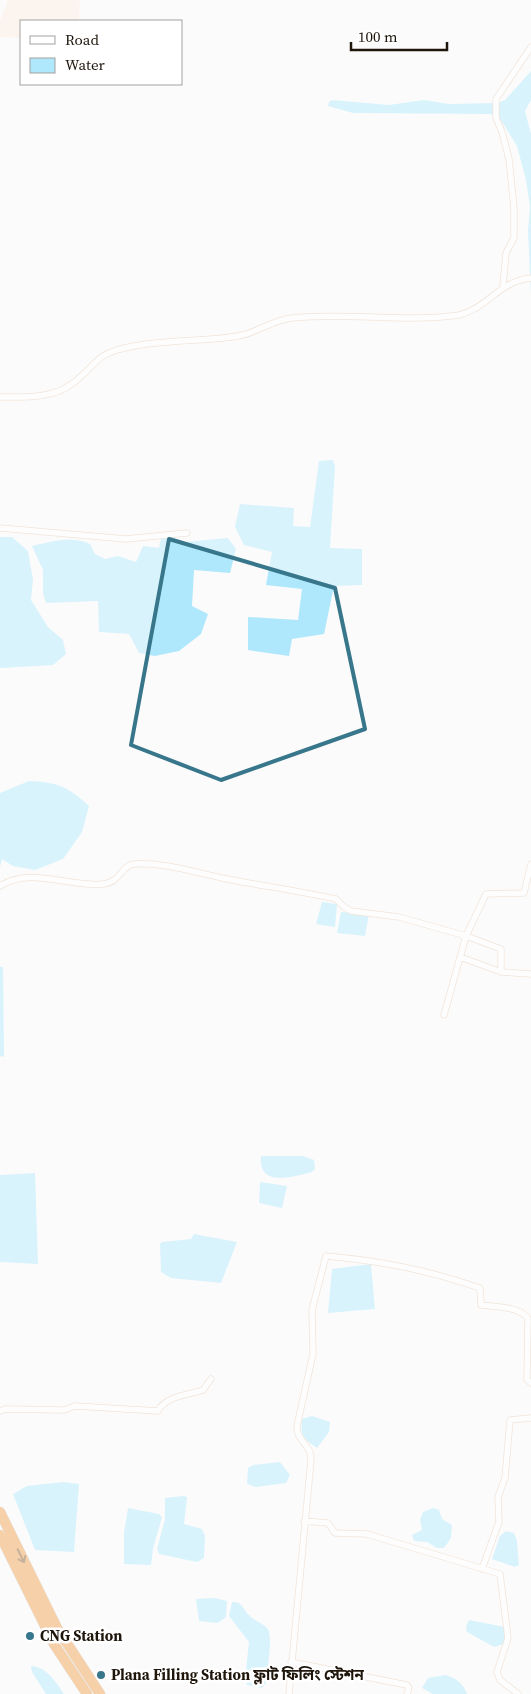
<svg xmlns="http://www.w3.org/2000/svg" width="531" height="1694" font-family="'Source Serif 4','Noto Sans Bengali',serif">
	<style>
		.built { fill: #fceee1 }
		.water { fill: #afe8fc }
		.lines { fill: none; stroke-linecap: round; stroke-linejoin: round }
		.street-casing { stroke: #e4c8af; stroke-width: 7 }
		.highway-casing { stroke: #d6d5d3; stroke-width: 11 }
		.street { stroke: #fff; stroke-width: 5.5 }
		.highway { stroke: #ed9b44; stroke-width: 10 }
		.oneway { stroke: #865828 }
		.marked { fill: none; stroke: #37768b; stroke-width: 4; stroke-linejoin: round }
		.poi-dot { fill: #37768b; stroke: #fff; stroke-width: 2 }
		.labels { text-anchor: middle; stroke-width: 5; stroke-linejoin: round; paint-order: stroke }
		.poi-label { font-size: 15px; font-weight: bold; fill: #1e150b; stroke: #fff; text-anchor: start }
	</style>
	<rect width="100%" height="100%" fill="#fbfbfb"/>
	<path class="built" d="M8,0H80L79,21H21V38L0,37V21Z"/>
	<path class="water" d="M531,71V100L525,111L531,134V296L528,231L530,206L526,180L517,146L502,122L496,116L490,114L353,113L328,106L329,102L332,100L389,105L424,100L449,104L497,103L505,100Z
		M333,460L335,466L330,548L362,549V585L334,586L324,634L292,639L289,656L248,650V617L298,620L302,589L266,585L272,552L244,545L235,527L240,504L294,508L293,526L310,527L319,461Z
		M169,536L184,542L228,538L236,549L230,573L194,570L192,606L208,614L201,634L179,651L155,656L139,653L129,634L99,632L98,601L46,603L43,594V570L32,546C53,542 69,535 90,544L95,554L105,559L118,556L136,562L143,546L159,548L161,538Z
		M0,537H12L28,551L33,580L31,600L48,627L63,640L66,654L53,665L0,668Z
		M29,781C57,782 69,787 89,806L82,832L63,859L35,870L13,866L2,859L0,867V793Z
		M322,902L337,904L335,927L316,924Z
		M341,912L369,914L365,936L337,933Z
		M0,967H3L4,1057L0,1056Z
		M261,1156H303L314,1160L315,1169L312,1172C292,1177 258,1188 261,1156Z
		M35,1173L38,1264L0,1262V1175Z
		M260,1182L287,1186L282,1208L259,1203Z
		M194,1234L237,1242L221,1283L171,1278L161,1272L160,1244L162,1242L191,1239Z
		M371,1264L375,1309L328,1313L332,1269Z
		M312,1416L330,1422L329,1432L317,1448C303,1438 300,1437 302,1419Z
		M280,1462L290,1475L286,1483L256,1487L247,1484L248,1468L253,1465Z
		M63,1482L79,1484L74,1552L35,1550L13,1494L27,1486Z
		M183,1496L187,1497L184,1524L202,1529L205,1536L204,1558L197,1562L159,1554L157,1549L165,1519V1498Z
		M128,1508L159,1514L162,1517L153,1549L151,1565L124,1564V1533Z
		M433,1508L439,1510L442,1519L452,1525L451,1538L444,1548H437L427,1542L414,1541L412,1535L422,1530L420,1520L423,1512Z
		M506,1531L514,1533L517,1541L519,1565L515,1567L492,1559L500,1536Z
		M214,1598L227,1601L226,1617L218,1623L199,1621L196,1599Z
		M232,1602C243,1602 242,1608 249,1615C254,1621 263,1623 268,1629C273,1638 267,1672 266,1683L262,1688L247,1685L245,1679L249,1642L229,1616Z
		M469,1620L505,1627L504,1644L494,1647L467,1632L466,1626Z
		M31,1666C47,1667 56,1682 64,1694H46L32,1672Z
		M446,1675C457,1679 463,1683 467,1694H433L422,1688L428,1678Z"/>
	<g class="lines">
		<g class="street-casing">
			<path id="street" d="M503,286L506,253L514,238V208L509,159L502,132L496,118V99L531,47
				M0,397C24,397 53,399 73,383C98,364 94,354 129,347C165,339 202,342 238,336C257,333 272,320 292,318C347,312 404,323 459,315C488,308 499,281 531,278
				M0,528L126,539L187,533
				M0,886C31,866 71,888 104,884C120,882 123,864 134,864C165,862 197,873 227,879C263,886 300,891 336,899L344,907L351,911L399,917L466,936L501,949V972L531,974
				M460,957L501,972
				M444,1015L466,936L486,894L524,893L531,864
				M0,1411L5,1409L64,1410L75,1406L158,1411C165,1396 189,1395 203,1390L211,1379
				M304,1521L328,1523L335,1533L367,1534L500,1574L508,1638L497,1672L500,1680L518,1694
				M482,1569L499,1522L498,1497L505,1478L510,1420L531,1418
				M291,1662L407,1685L409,1688L407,1694
				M289,1694L311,1460C312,1445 296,1441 297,1426L313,1354L312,1310L326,1256C382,1261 427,1270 480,1288L481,1305C497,1307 517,1306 528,1318L527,1380L531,1383"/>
		</g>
		<g class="highway-casing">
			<path id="highway" d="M0,1512L57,1628L100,1694
				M0,1535L54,1644L87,1694"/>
		</g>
		<use href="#street" class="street"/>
		<use href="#highway" class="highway"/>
	</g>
	<defs><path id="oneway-shaft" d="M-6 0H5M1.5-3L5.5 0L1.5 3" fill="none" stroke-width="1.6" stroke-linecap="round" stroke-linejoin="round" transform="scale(1.25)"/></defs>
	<use class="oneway" href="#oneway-shaft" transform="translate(21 1556) rotate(64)"/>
	<path d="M0 0H531V1694H0ZM169,539L335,588L365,729L221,780L131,745Z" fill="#fbfbfb" fill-opacity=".55" fill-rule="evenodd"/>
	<path class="marked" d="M169,539L335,588L365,729L221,780L131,745Z"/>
	<g class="poi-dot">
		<circle cx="30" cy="1636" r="5"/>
		<circle cx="101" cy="1675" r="5"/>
	</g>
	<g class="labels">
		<g class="poi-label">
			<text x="40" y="1641">CNG Station</text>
			<text x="111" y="1680">Plana Filling Station ফ্লাট ফিলিং স্টেশন</text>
		</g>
	</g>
	<rect x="20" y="20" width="162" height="65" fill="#ffffff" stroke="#a5a19d"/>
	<rect x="30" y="36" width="25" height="8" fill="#ffffff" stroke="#a5a19d"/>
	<text x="65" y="45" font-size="15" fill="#1e150b">Road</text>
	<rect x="30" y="58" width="25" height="15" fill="#afe8fc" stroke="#a5a19d"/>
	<text x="65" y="70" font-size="15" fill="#1e150b">Water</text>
	<path d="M351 42v8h96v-8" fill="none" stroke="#1e150b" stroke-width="2.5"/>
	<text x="358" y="42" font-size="15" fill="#1e150b" stroke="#ffffff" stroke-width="4" paint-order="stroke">100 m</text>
</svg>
